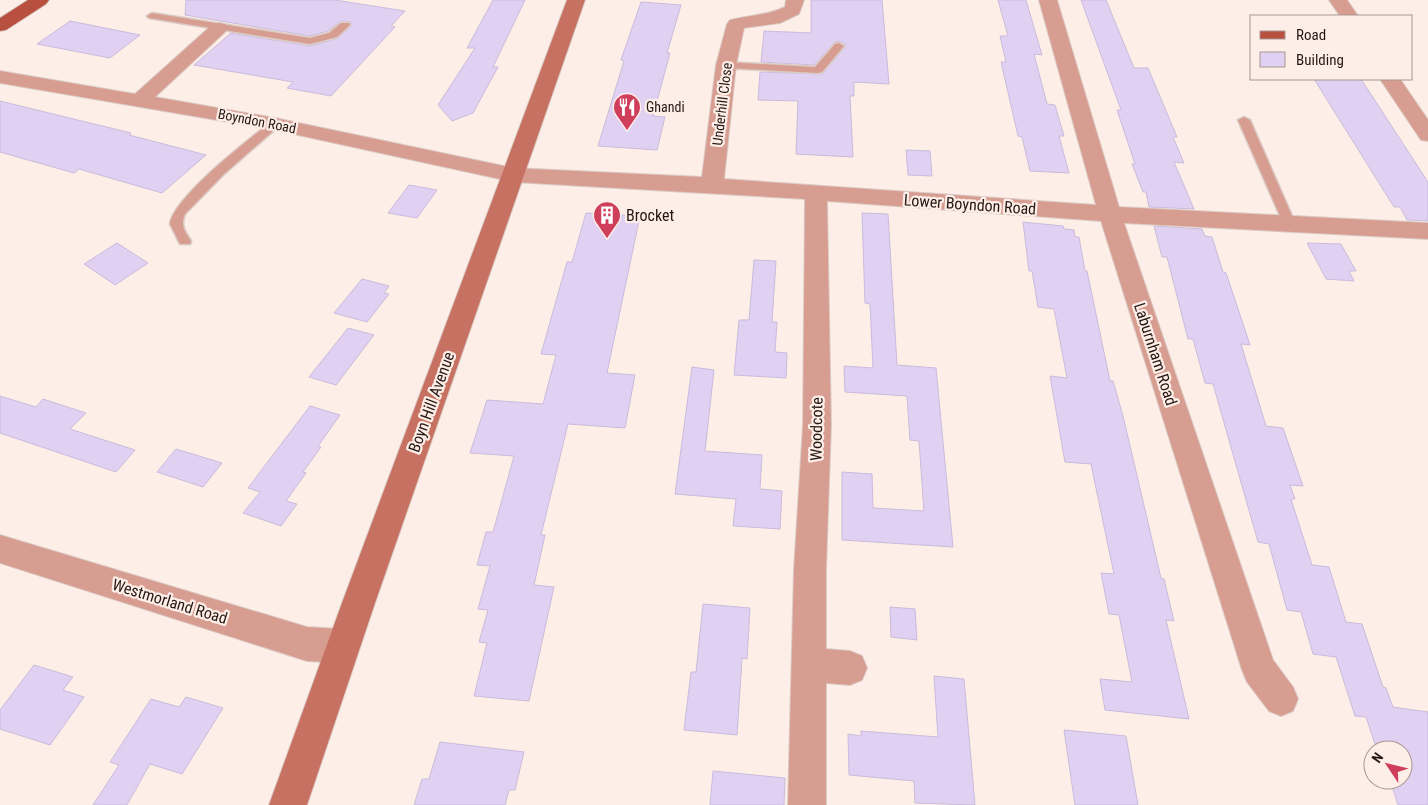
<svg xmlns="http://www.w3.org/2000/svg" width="1428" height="805" font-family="'Roboto Condensed',sans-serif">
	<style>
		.building { fill: #e0d1f2; stroke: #c9bbdb }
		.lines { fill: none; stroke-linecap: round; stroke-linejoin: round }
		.lane-casing { stroke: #dbccc6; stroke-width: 3 }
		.street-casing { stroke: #dbccc6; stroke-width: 2 }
		.secondary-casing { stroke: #dbccc6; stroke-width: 2 }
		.primary-casing { stroke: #dbccc6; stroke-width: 2 }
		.lane { fill: #d89d91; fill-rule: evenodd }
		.street { fill: #d89d91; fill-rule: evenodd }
		.secondary { fill: #c67161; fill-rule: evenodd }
		.primary { fill: #b7503e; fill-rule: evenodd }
		.labels { text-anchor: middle; stroke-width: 4.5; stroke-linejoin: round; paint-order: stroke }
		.far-street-label { font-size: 14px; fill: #251812; stroke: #feeee8 }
		.far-poi-label { font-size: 14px; fill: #251812; stroke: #feeee8; text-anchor: start }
		.street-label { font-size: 16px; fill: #251812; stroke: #feeee8 }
		.poi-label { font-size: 16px; fill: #251812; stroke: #feeee8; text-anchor: start }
	</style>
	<rect width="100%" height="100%" fill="#feeee8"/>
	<path class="building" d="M186,0H335L405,11L391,26L395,27L331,96L287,88L293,82L194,65L231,33L310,46L338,38L351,26V22L341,21L328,31L310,36L185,15Z
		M493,0H525L493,67H498L473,113L452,121L438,105L475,48H467Z
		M811,0H882L889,84L854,82V96H850L853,157L796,154L798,101L758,100L760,72L822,74L845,47V44L840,41L835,42L814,65L761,62L764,31L811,33Z
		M998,0H1026L1042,55L1034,54L1047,104L1055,105L1064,136H1059L1069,173L1030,171L1022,137L1018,136L1001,62H1006L1000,36H1008Z
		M1081,0H1106L1134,68H1148L1177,137H1173L1184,163L1174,162L1194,209L1149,207L1146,192H1143L1132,164H1135L1117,110H1121Z
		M641,2L681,5L667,53H670L653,116L665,117L657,150L598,146L624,61L621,60Z
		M70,21L140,35L110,58L37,44Z
		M1314,79H1361L1428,182V221L1407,220L1400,207H1394Z
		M0,101L131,133L129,135L206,155L162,193L79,169L74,173L0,152Z
		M906,150L930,151L932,176L908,175Z
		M409,185L437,190L417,218L388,213Z
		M586,213L640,216L607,373L635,375L625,428L568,424L541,535H545L534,585L554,587L529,701L474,696L487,643L479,642L488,610L478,609L490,566L477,565L486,532H493L514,456L470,453L487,400L543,404L556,355L541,354L567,262H572Z
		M862,213L888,214L897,365L936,368L953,547L842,540V472L872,474L873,508L924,511L919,441L910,440L907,396L845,392L844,366L873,368L870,304L865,303Z
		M1023,222L1063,226L1064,229L1074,230L1075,237H1079L1085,271H1087L1110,381H1113L1123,416L1161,578L1164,579L1174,621L1166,620L1189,719L1105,710L1100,679L1132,682L1119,615L1109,614L1101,573L1114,574L1091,464L1065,462L1050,376L1067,378L1054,309L1038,307L1032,271H1029Z
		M1154,226L1202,229L1205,236L1212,237L1223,272L1226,273L1250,345L1241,344L1266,426L1283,428L1303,486L1290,485L1295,499H1291L1312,565L1329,567L1346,622L1362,624L1383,687L1386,688L1393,707L1428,712V805H1398L1390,780H1403V750H1377L1366,717L1355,716L1336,657L1313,654L1301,612L1287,610L1269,544L1258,542L1213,384L1205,383L1193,339H1188L1167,257H1162Z
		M117,243L148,263L115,285L84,264Z
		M1307,243L1341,244L1356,271H1349L1354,281L1326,279Z
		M754,260L776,261L772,322H777L775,352L787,353L786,378L734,375L739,320H749Z
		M362,279L389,286L384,293L389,294L367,322L334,313Z
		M348,328L374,335L336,385L309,377Z
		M692,367L714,370L705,451L762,455L760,489L782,491L780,529L733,526L736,499L675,494Z
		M0,396L36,407L43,399L86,413L70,429L135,450L116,472L0,433Z
		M310,406L340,415L318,446L321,447L303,472L306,473L286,501L297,504L281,526L243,513L260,492L248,488Z
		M176,449L222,463L203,487L157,472Z
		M703,604L750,608L747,659L742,658L737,735L684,730L691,672H696Z
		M890,607L915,609L917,640L891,637Z
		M34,665L73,677L63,690L84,697L50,745L0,729V710Z
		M934,676L964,679L975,805L915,803L914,781L849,775L848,734L861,736V731L938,737Z
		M186,697L223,708L182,774L150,764L127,805H93L119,765L110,762L151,699L179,707Z
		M1064,730L1126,736L1138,805H1075Z
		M440,742L524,752L515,790H509L505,805H414L422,779H429Z
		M713,771L785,778L784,805H710Z"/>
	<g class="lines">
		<g class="lane-casing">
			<path id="lane" d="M152,13L310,38L329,33L341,23H349L350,25L337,37L310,44L149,18L147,16Z
				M839,43L844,46L822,72L818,73L726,68L721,65L726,62L815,67L835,44Z
				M1244,117L1250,120L1296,225L1294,228H1286L1284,225L1238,120Z
				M275,121L281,124L279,126L224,174L185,214C180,226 185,231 191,241L190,244H180L170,224C174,197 248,140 271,122Z"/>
		</g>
		<g class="street-casing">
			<path id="street" d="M786,0H804L799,14L780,23L744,28L736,65L724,179L1096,205L1039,0H1057L1119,207L1428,223V239L1124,223L1273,660L1293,687L1298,699L1293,711L1281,716L1269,711L1247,682L1242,670L1101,221L827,201L831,425L826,569V649L850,651L862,656L867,668L862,680L850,685L826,683V805H788L794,569L803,425L805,199L513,182L275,130L0,83V71L135,94L213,24L219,23L225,24L228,28L225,32L155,97L275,118L513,168L702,177L716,65L727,24L730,20C750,15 765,16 785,7Z
				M1329,0H1347L1358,16H1340Z
				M1380,79H1400L1428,120V141L1421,140Z
				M0,535L307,627L341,629L353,634L358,646L353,658L341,663L307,661L0,563Z"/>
		</g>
		<g class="secondary-casing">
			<path id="secondary" d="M567,0H585L375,603L307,805H269L342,603Z"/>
		</g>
		<g class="primary-casing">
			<path id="primary" d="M28,0H49L46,4L6,30L0,31V18Z"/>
		</g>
		<use href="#lane" class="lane"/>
		<use href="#street" class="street"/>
		<use href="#secondary" class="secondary"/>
		<use href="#primary" class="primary"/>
	</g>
	<defs>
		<g id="restaurant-pin" transform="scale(1.4375)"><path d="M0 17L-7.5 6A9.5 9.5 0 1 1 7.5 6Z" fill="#cf3e5a" stroke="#feeee8"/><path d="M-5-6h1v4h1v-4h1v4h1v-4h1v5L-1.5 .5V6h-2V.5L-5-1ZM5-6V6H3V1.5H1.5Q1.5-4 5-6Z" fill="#fff"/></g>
		<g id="building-pin" transform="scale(1.4375)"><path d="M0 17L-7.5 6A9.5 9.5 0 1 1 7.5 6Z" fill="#cf3e5a" stroke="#feeee8"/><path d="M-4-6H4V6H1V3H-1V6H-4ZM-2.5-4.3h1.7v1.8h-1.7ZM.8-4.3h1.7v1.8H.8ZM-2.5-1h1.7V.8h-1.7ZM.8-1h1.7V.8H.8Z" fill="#fff"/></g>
	</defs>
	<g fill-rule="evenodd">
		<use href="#restaurant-pin" x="627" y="107"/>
		<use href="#building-pin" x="607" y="215"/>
	</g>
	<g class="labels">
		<g class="far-street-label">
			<text transform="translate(722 104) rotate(-83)" y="5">Underhill Close</text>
			<text transform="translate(257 121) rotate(11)" y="5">Boyndon Road</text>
		</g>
		<g class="far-poi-label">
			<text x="646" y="112">Ghandi</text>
		</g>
		<g class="street-label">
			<text transform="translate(970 204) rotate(4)" y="6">Lower Boyndon Road</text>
			<text transform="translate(1156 354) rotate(72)" y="6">Laburnham Road</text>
			<text transform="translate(431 402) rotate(-70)" y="6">Boyn Hill Avenue</text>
			<text transform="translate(816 429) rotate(-89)" y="6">Woodcote</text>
			<text transform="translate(170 601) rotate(17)" y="6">Westmorland Road</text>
		</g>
		<g class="poi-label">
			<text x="626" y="221">Brocket</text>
		</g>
	</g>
	<rect x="1250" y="15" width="162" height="65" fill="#feeee8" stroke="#a79892"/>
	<rect x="1260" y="31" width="25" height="8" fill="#b7503e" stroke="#a79892"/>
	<text x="1296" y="40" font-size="15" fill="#251812">Road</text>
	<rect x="1260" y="52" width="25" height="15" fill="#e0d1f2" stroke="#a79892"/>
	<text x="1296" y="65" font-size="15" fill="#251812">Building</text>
	<g transform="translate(1388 765) rotate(305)"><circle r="24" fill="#feeee8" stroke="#a79892"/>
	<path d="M0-4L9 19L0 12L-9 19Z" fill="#cf3e5a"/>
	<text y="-8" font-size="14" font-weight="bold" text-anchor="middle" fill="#251812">N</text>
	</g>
</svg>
